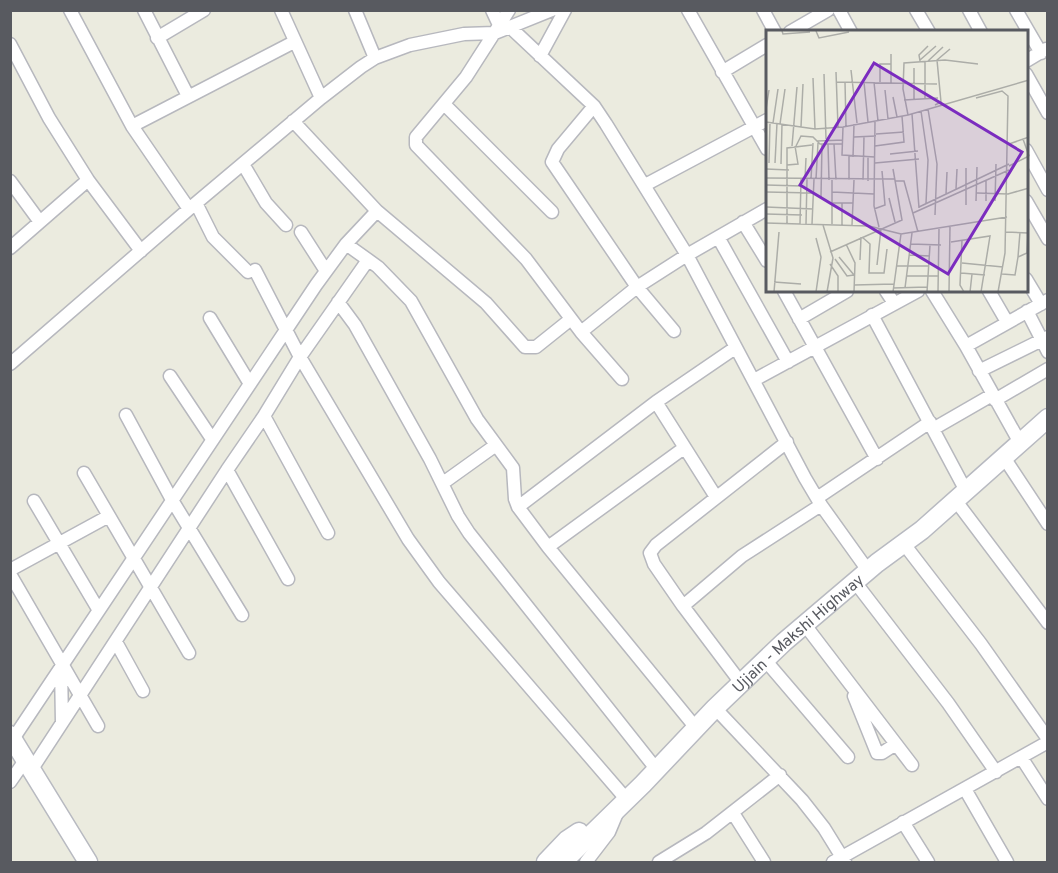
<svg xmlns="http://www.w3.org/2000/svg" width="1058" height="873" font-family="Overpass,sans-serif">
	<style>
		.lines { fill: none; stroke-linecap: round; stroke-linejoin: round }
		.street-casing { stroke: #b7b8be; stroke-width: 15 }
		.secondary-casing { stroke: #b8bac1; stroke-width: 21 }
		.street { stroke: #fff; stroke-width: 12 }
		.secondary { stroke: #fff; stroke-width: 18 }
		.labels { text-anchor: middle; stroke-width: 6; stroke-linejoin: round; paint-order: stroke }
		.street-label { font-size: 16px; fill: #585a60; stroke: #fff }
		.inset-road { fill: none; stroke: #acada8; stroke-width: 1.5 }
		.view { fill: #7b2cbf; fill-opacity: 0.15; stroke: #7b2cbf; stroke-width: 3 }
		.inset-edge { fill: none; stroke: #585a60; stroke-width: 3 }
	</style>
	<rect width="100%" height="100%" fill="#ebebdf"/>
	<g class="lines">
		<g class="street-casing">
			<path id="street" d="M70,10L132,126L189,209
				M144,10L188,96
				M281,10L321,98
				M355,10L375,58
				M492,10L499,25
				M509,10L466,77L416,137V145L526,259L581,332L622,379
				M688,10L767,149
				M763,10L775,32
				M839,10L851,32
				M916,10L929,32
				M969,10L981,32
				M1016,10L1041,53
				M511,28L594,106L606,124L687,255L805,478L821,505L869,572
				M790,32L828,10
				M157,38L204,10
				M10,44L49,118L88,180L141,251
				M540,56L565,10
				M1026,61L1046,49
				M722,72L767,45
				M1026,74L1048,113
				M444,104L552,212
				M594,106L558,149L552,162L637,287L674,331
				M293,121L377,211L486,303L525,347H536L571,319
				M132,126L294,42
				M1026,150L1048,190
				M243,164L266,203L286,225
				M10,181L40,222
				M645,185L767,120
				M1026,201L1048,239
				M196,203L213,237L248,272
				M743,222L767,261
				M301,232L326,271
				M718,237L788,362
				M346,244L378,267L411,301L477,419L513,468L515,499L518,507L548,547L696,728
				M10,248L88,180
				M255,270L300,357L408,539L439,582L627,800
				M1026,279L1041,304
				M784,291L877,459
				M886,291L894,303
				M932,291L966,346L1019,441
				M989,291L1007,322
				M338,302L355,325L430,459L458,516L469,533L657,770
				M1027,311L1048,352
				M872,315L966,491
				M210,318L250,384
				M799,319L847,291
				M581,332L637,287L687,255L767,209
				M966,346L1048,300
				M10,364L189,209L321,98L361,67L375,58L410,45L464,34L495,33L552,10
				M979,371L1048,337
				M170,376L212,439
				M754,380L918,291
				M995,400L1048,369
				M656,402L716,497
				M126,415L172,500L242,615
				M264,416L328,533
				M933,429L992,395
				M1003,456L1048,524
				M227,470L288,579
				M84,473L189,653
				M443,483L496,445
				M817,498L930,422
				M34,501L98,609
				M956,501L1048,623
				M518,507L656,402L735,348
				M904,544L981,644L1048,739
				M548,547L684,448
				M10,570L109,516
				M10,574L98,726
				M855,582L948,703L996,772
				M683,606L742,556L821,505
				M805,625L912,765
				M116,642L143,691
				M765,660L848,757
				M61,666L62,723
				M741,683L683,606L654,564L650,553L656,545L787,442
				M854,696L877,753H882L896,744
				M715,708L802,800L824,828L845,862
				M13,739L316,285L346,244L377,211
				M1021,757L1048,799
				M32,769L227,470L264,416L300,357L368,260
				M10,782L26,759
				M965,789L1007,862
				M733,813L764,862
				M903,822L928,862
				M586,862L609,832L617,813
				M659,862L706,833L780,775
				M833,862L1048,742"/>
		</g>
		<g class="secondary-casing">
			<g id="secondary">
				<path d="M10,735L88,862"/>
				<path d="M546,862L567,840L579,832"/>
				<path id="s1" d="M563,862L643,784L715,708L784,642L877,563L922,530L1048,418"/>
			</g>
		</g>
		<use href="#street" class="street"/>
		<use href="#secondary" class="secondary"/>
	</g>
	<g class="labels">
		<g class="street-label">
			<text dy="6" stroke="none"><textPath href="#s1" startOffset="328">Ujjain - Makshi Highway</textPath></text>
		</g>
	</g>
	<g transform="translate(766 30)">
		<rect width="262" height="262" fill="#ebebdf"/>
		<path class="inset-road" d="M16,1L17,4L44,2M50,1L53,8L83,2M125,24V53M154,30L170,16M154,31L153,25L162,16M159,31V68M162,31L177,17M148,38V69M85,40L91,93M70,42L72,97M58,44L60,109M47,48L49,99M70,52L171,54M79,52L80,96M98,52L102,92M108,52L112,91M114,52V34H125M119,60L122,89M127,67L131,87M210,68L236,61L242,66L239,223L232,262M138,70L172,68M169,75L175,72L171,30L184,19M0,79L3,60M162,79L171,134L169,185M155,81L162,130L160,173M146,84L153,178M142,85L137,59L138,33L179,30L212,34M109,91L108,176L113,197M0,92L49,99L77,97L142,85L263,50M7,93L12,59M14,94L19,59M35,97L37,54M77,97L76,125L109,127M110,104L138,102M88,107L110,106M257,109L263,126M51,111L77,110M62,114L63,150M68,114L70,150M243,114L263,107M26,116L31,57M30,116L35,106L47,107L54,114H76M109,116L138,112L136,86M124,124L152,121M87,127L88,94M3,133L4,92M9,133L11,93M109,133L153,129M15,134L16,94M21,135L32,134L29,116M243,136L263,126M0,139L23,140M0,148L129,149M39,149L40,128M45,149L47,113M50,149L52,113M83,150V126M97,150L98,106M102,151V127M129,151H138L152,202M0,155L36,156M190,159L191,139M0,162L47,163M66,162L108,164M211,163L242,164L263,158M180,164L181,142M55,167L56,114M123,168L129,192M210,171L211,137M220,171V151M229,171L230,134M66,173H87M200,175V138M0,177L47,179M153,177L243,134M108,179L119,175L116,141M147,183L243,140M0,184L36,185M0,193L103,196L135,204L241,187M21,193V118L46,115M34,194L35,149M40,194L41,149M46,194L48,149M66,194V150M57,195L67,228L61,262M76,195V173M86,195L88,150M96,207L104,214L103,243H118L121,219M50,208L55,227L50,262M196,210L194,255L198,262M185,212L224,206L215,262M80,214L89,233L88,262M145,214L175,215M64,222L136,190L127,139M143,225L164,226M73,227L88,245M252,227L254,202M69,229L81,246L88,245M94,230L95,207M196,233L237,237M64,234L72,246V262M111,235L115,199M130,236H163M195,243L219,245M236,244L249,245L252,227L261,223L262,203L240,202M140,246H173M8,252L35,254M88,255L128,254M127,258L161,257M139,258L146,203M8,262L13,202M127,262L135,204M161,262L164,215M172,262L173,199M183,262L184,197M204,262L206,244"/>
		<path class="view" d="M108,33L256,122L182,244L34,155Z"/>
		<rect width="262" height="262" class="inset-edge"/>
	</g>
	<rect width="1058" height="873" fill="none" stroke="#585a60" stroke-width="24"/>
</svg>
